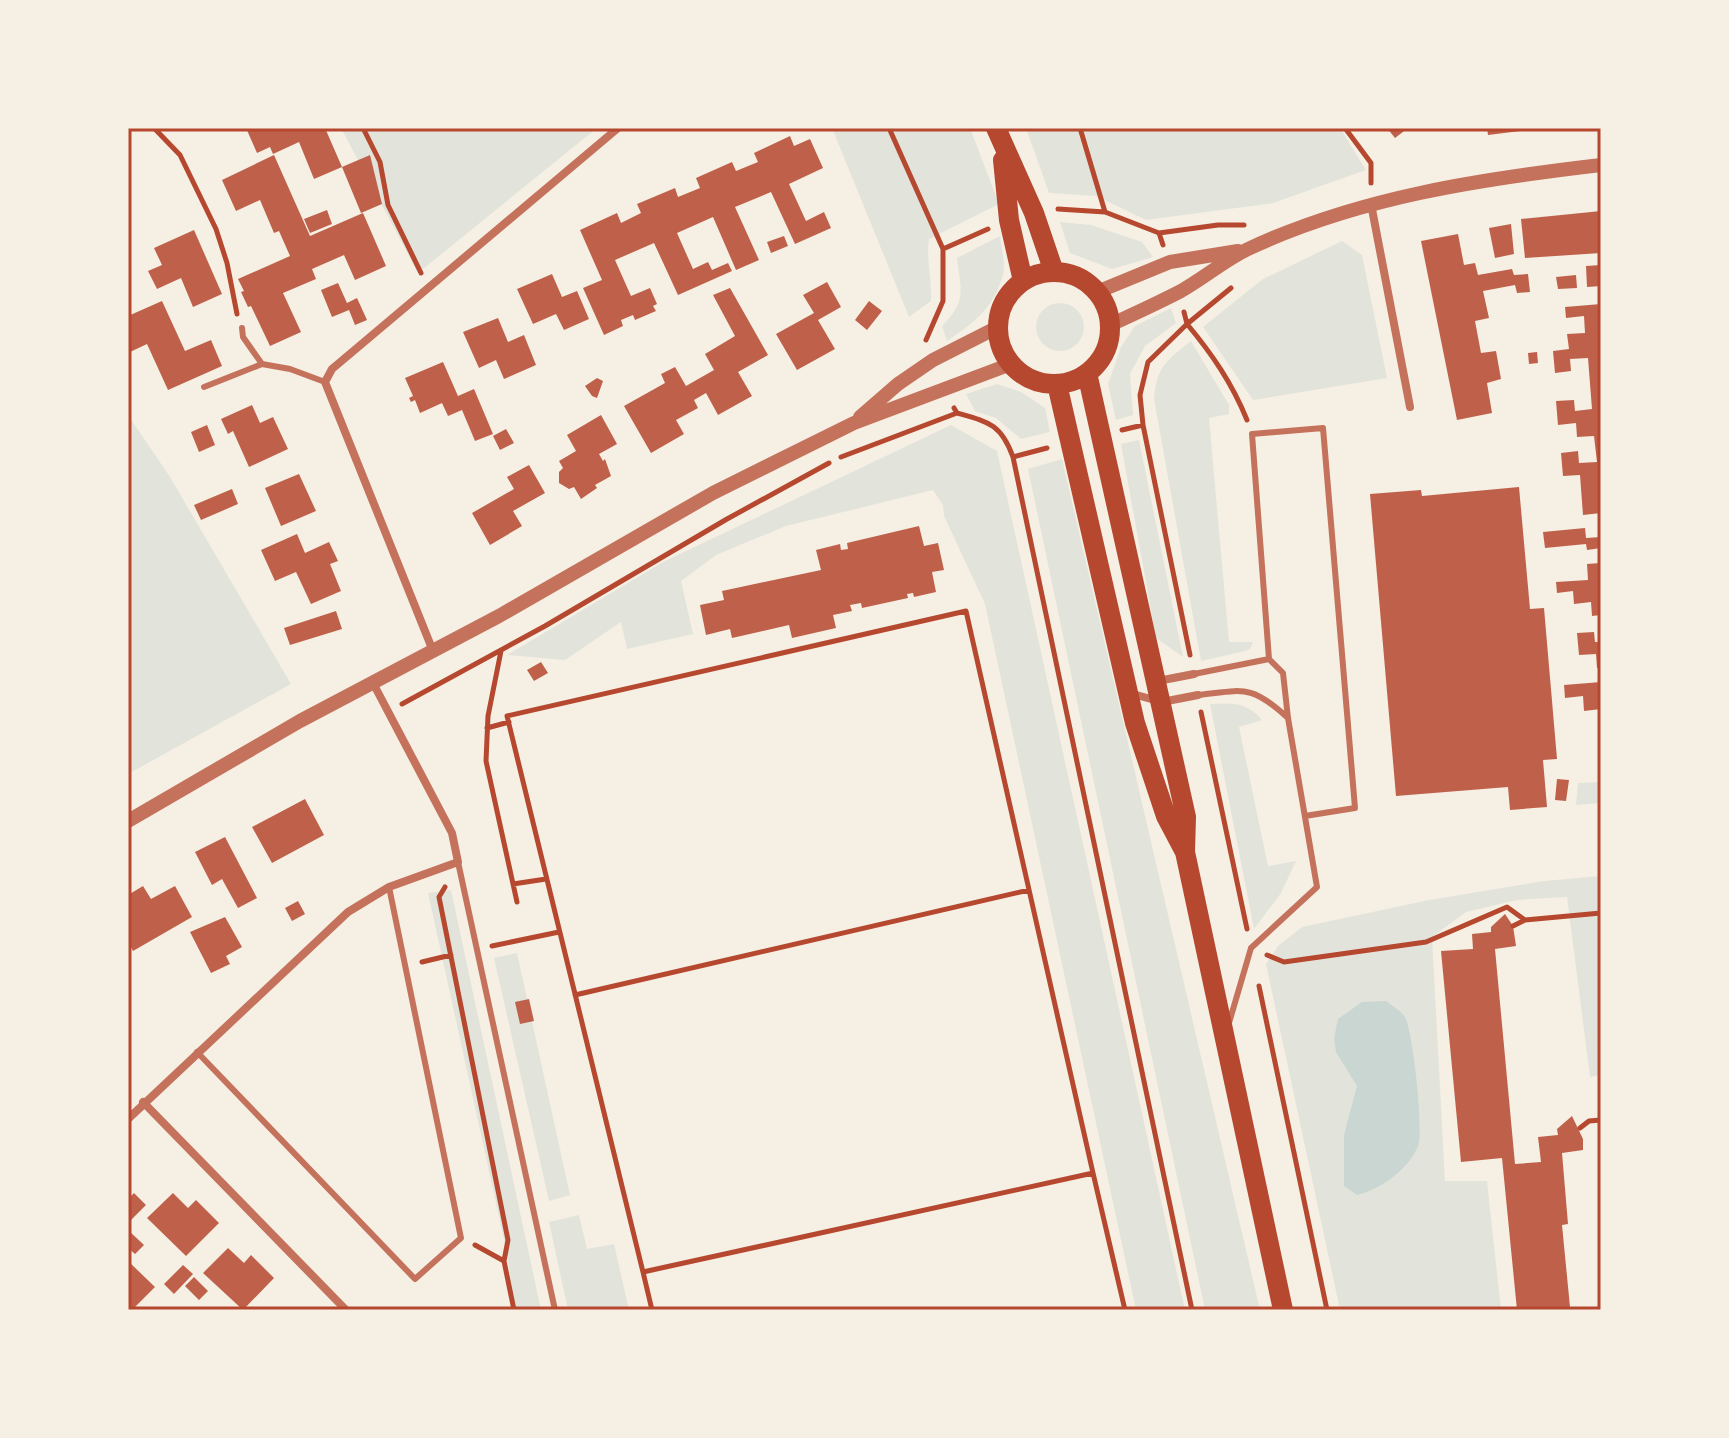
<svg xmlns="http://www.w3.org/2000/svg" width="1729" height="1438" font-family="'Open Sans',sans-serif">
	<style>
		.green { fill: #e2e4dc }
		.water { fill: #c9d6d2 }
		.building { fill: #bf614a }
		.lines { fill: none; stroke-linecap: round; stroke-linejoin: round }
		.path { stroke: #b5482f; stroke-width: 5 }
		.service { stroke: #c5725c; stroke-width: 6 }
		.minor { stroke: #c5725c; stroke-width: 8 }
		.tertiary { stroke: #c5725c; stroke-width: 14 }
		.primary { stroke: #b5482f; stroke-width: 20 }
		.neatline { fill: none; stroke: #b5482f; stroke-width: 3 }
	</style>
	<rect width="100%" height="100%" fill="#f6efe4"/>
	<path class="green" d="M341,128H597L418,273Z
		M832,128H970L999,204L929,239C926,259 932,280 931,301L909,317Z
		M1026,128H1340L1366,170L1273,203L1146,220L1096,196L1049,193Z
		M1060,222L1091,225L1142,242L1153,257L1112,269L1070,253Z
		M1000,236C1001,248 1006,263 1003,274C995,307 973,324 947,341L942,326C967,301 961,291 957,258Z
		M1342,241L1362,255L1387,378L1253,400L1203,327L1263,279Z
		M1036 327a24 24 0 1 1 48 0a24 24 0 1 1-48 0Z
		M1171,308L1176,323L1145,346L1130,374L1133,415L1116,420L1108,384L1121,347L1135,326Z
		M1191,341L1229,405V414L1209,418L1229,642H1253L1250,649L1245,651L1201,661L1154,399C1157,366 1166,361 1191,341Z
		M997,384L1021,392L1045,408L1050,432L1021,439L996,418L975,411L966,394Z
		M128,415L170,477L291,684L128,774Z
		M951,425L997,451L1185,1310H1136L985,604L944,516L943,505L933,490L786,526L716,555L681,581L693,634L627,649L621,622L565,660L507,655L663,562Z
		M1139,440L1183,657L1156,638L1121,444Z
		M1062,459L1260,1310H1205L1028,469Z
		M1210,704C1232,703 1247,702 1262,720L1239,727L1268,866L1296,861L1281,893L1254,929Z
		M1601,782V803L1576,805L1578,783Z
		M1601,876V1075L1590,1077L1567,897L1517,900L1466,912L1432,937L1445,1181H1487L1501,1310H1340L1266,964L1278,946L1302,927L1429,900L1544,881Z
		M451,890L541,1310H515L507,1253L428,893Z
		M517,953L570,1195L549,1201L494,958Z
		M579,1215L587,1249L614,1244L629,1310H568L549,1222Z"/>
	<path class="water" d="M1386,1001C1391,1005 1401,1011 1405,1017C1413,1032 1424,1131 1418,1146C1408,1170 1381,1189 1357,1195L1344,1186V1135L1357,1086L1336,1052L1334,1038L1338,1019L1362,1002Z"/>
	<path class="building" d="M246,128H325L342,167L314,179L299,142L273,154L270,147L257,153Z
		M1387,128H1408L1395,138Z
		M1487,128H1528V130L1488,135Z
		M790,136L794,146L810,139L823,168L789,184L806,221L824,212L831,228L795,244L771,192L735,207L759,260L736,270L713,217L677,233L693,269L708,262L712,270L728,263L732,271L678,295L654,243L615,260L631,296L650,288L657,304L653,306L656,311L635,320L633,315L621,320L623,326L604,335L583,288L602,280L580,230L617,213L621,223L641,213L637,204L675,188L678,197L700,188L696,178L732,162L736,171L758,162L754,153Z
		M274,155L310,236L363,213L386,266L355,280L344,255L312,269L316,279L283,293L301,332L270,346L251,306L248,307L241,292L244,291L238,279L290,256L279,231L274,233L260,200L236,211L222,180Z
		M370,155L382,204L361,213L342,167Z
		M327,210L332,224L310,233L304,219Z
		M1601,211V253L1525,258L1521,219Z
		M1511,224L1514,254L1495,258L1489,228Z
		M194,230L222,294L193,307L181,278L157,289L148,271L162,265L154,248Z
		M1458,234L1464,265L1475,263L1478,275L1512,269L1514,275L1528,274L1530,292L1517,293L1515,285L1483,291L1489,318L1475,321L1481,353L1496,351L1501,379L1487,383L1492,413L1457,420L1421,241Z
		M784,236L788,246L771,253L767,242Z
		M1601,265V286L1587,287L1586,266Z
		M552,274L562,297L577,291L589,319L564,330L556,314L533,324L517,289Z
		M1576,275L1577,288L1558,289L1556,277Z
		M827,282L841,307L818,320L835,349L797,370L776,334L814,313L803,295Z
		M338,283L347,303L357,298L367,320L355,325L349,310L332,317L321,290Z
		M730,288L768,355L738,372L752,396L718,415L706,393L694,400L698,408L676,420L684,434L651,453L624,406L665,383L661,374L675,367L686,386L714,370L705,354L735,336L713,295Z
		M162,301L185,351L211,340L222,366L168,390L147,344L128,353V316Z
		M869,301L882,311L867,330L855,320Z
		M1601,304V513L1583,515L1580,475L1563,476L1561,453L1578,451L1579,463L1597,462L1594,436L1577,437L1576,423L1558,425L1556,401L1574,400L1575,411L1592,409L1588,358L1570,359L1571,371L1555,373L1553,351L1569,349L1567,334L1585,333L1584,316L1566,318L1565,307Z
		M498,318L508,342L524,335L536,365L504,379L496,360L479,368L463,332Z
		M1537,352L1538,363L1529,364L1528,353Z
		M443,362L458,396L474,389L493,434L475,441L462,410L448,416L442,403L420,413L415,400L411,402L409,398L413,396L405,378Z
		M597,378L603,381L597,398L592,396L585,386Z
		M252,405L260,423L273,417L288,449L249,467L233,431L228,434L221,419Z
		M601,415L617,444L599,454L603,461L605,459L611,476L595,485L597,488L581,499L574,487L569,489L559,483V472L563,468L559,461L576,451L567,435Z
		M207,425L215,445L199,452L191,432Z
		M506,429L514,443L500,450L493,436Z
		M529,465L545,493L513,511L522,526L490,545L472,513L514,489L507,477Z
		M299,474L316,511L281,526L265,488Z
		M1519,487L1530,609L1544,608L1557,759L1543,760L1547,807L1510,810L1508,787L1396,796L1370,494L1421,490L1422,496Z
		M232,489L238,504L201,520L194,505Z
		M919,526L924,546L938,543L944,570L932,572L936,592L914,597L913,593L907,594L908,598L862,608L861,603L850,605L852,611L833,615L836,628L792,638L789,625L732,638L730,629L706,635L700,605L724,600L722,591L821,570L816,550L840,544L841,550L848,549L847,543Z
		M1585,528L1586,538L1601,537V548L1587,550L1586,544L1545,548L1543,532Z
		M297,534L305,553L329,542L338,561L330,564L341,591L311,604L296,572L275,581L261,550Z
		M1601,563V615L1592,616L1591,602L1574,604L1573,591L1557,593L1556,582L1588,580L1587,564Z
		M336,611L342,629L290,645L284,628Z
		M1594,632L1595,642H1601V668H1597L1596,654L1579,655L1577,633Z
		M541,662L548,673L534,681L527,670Z
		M1601,682V709L1584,711L1583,696L1565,698L1564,685Z
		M1557,779L1569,780L1566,801L1555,800Z
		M305,799L324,835L272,863L252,827Z
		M225,837L257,898L238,908L222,879L212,885L195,852Z
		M143,886L151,899L175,886L192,917L133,951L128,942V895Z
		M298,901L305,914L292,921L285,908Z
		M1505,914L1513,926L1516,946L1495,949L1515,1164L1541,1162L1538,1137L1558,1135L1557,1129L1572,1116L1583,1139V1150L1562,1153L1568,1224L1562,1225L1570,1307H1576V1310H1517L1502,1158L1461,1162L1441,951L1473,949L1472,934L1491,932V927Z
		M225,917L242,947L226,956L230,964L211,973L190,932Z
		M529,999L534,1021L520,1024L515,1002Z
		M134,1193L146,1205L128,1223V1199Z
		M173,1193L188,1208L196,1200L219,1223L186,1256L147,1218Z
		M128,1230L144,1245L135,1254L128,1248Z
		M228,1248L244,1263L251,1255L274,1278L243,1310L203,1273Z
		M128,1261L155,1287L132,1310H128Z
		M183,1265L193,1274L174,1294L164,1284Z
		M194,1277L208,1291L199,1300L185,1286Z"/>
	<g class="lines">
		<path class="path" d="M154,128L180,155L216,229L227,263L237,314
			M363,128L380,162L388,205L421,273
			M889,128L943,249V301L926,340
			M1080,128L1105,212L1159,233L1163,245
			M1345,128L1371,163V183
			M1058,209L1105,212
			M1159,233L1218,225H1244
			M943,249L988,229
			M1231,288L1187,324C1212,354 1232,383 1247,420
			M1184,312L1187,324L1148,362L1140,395L1143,425L1190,655
			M954,408L957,413C989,422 1001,424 1013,457L1192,1310
			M1122,430L1143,425
			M841,457L957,413
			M1013,457L1047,448
			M966,611L1093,1173L643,1272L507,716Z
			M501,651L488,716L486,761L517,902
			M402,704L545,626L727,519L829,463
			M1201,712L1247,929
			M487,728L509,722
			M513,884L546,879
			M445,887L439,897L508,1240L504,1261
			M1513,926L1525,920
			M492,946L559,932
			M1267,955L1284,962L1426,942L1507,907L1525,920L1601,913
			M422,962L451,955
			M1259,986L1327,1310
			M575,995L1029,890
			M1580,1128L1589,1121L1601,1120
			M1093,1173L1125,1310
			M475,1245L504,1261L514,1310
			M643,1272L652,1310"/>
		<path class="service" d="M242,328L243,337L262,364L290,369L325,382
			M204,387L262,364
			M1194,674L1269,659
			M1198,695C1244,690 1251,684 1288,718
			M458,862L555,1310
			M1229,1023L1251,948L1317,887L1288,718L1283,673L1269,659L1252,434L1323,428L1355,808L1305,816
			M197,1052L415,1279L461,1238L389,887"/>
		<path class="minor" d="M1371,204L1410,407
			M433,651L325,382L332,369L618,128
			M1158,681L1194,674
			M1129,693L1162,702L1198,695
			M143,1102L346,1310
			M128,1119L348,912L389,887L458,862L452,833L373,683"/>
		<path class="tertiary" d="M1097,292L1170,262L1238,251
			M1110,325C1134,314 1158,303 1181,291C1204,278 1225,260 1248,249C1359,197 1481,179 1601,165
			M860,417L898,384L933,360L998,327
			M128,821L300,721L499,616L713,493L854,423L1011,364"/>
		<path class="primary" d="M996,128L1034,213L1054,272
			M1003,160L1009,220L1023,281
			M998 328a56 56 0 1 1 112 0a56 56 0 1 1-112 0Z
			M1087,373L1186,817L1185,852L1283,1310
			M1057,384L1135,723L1166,816L1185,852"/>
	</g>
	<rect width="1729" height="1438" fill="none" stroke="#f6efe4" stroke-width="260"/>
	<rect x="130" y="130" width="1469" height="1178" class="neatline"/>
</svg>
